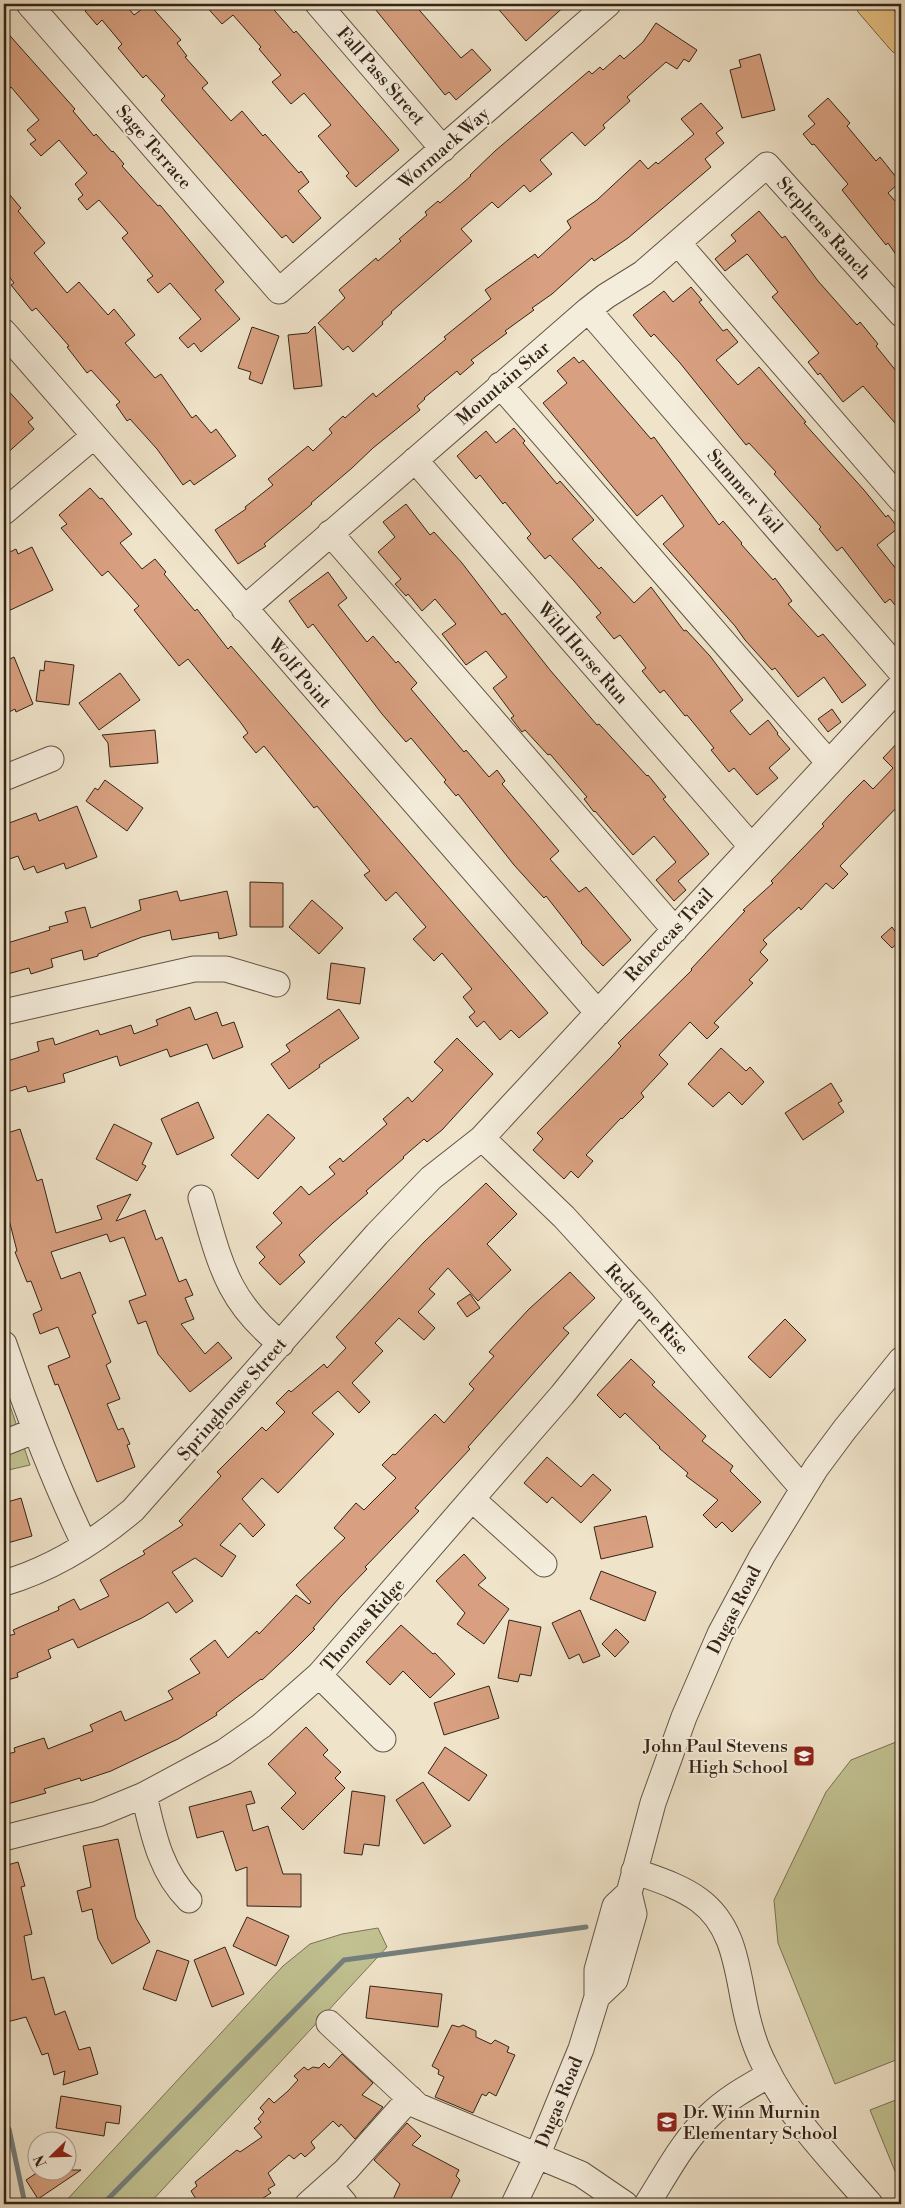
<svg xmlns="http://www.w3.org/2000/svg" width="905" height="2208" font-family="'Libre Bodoni',serif">
	<style>
		.green { fill: #c1c191; stroke: #7a7254 }
		.lines { fill: none; stroke-linecap: round; stroke-linejoin: round }
		.stream { stroke: #747f7d; stroke-width: 5 }
		.building { fill: #d8a080; stroke: #332417 }
		.minor-casing { stroke: #625444; stroke-width: 27 }
		.major-casing { stroke: #332417; stroke-width: 29 }
		.minor { stroke: #f5eddc; stroke-width: 25 }
		.major { stroke: #e8c284; stroke-width: 28 }
		.labels { text-anchor: middle; stroke-width: 4; stroke-linejoin: round; paint-order: stroke }
		.street-label { font-size: 18px; fill: #332417; stroke: #f5eddc }
		.poi-label { font-size: 18px; fill: #332417; stroke: #f5eddc; text-anchor: end }
	</style>
	<rect width="100%" height="100%" fill="#efe3c9"/>
	<filter id="stains"><feTurbulence type="fractalNoise" baseFrequency=".004" numOctaves="4"/><feColorMatrix values="0 0 0 0 .2 0 0 0 0 .09 0 0 0 0 .02 0 0 0 .5 -.17"/></filter>
	<radialGradient id="worn" r=".72"><stop offset=".6" stop-color="#630" stop-opacity="0"/><stop offset="1" stop-color="#630" stop-opacity=".3"/></radialGradient>
	<path class="green" d="M4,1388L30,1465L4,1471Z
		M901,1740V2058L835,2084L778,1943L774,1900L826,1792L851,1760Z
		M378,1928L387,1947L149,2204H63L283,1966L310,1944L342,1934Z
		M901,2098V2186L870,2110Z"/>
	<g class="lines">
		<path class="stream" d="M9,2129L25,2204
			M103,2204L344,1960L586,1927"/>
	</g>
	<path class="building" d="M94,4H125L134,15L149,4L181,40L177,43L187,56L185,57L208,83L202,88L231,121L242,111L263,136L265,134L299,173L301,171L309,182L298,191L321,218L293,243L286,235L282,238L161,100L165,96L146,75L143,78L118,48L122,44L102,20L97,25L85,11Z
		M204,4H269L294,33L296,31L399,150L356,187L346,176L349,173L318,136L331,125L304,93L291,104L272,82L281,75L259,49L261,47L233,15L222,24Z
		M371,4H414L461,58L472,49L491,70L456,100L449,92L445,95Z
		M494,4H567L526,41Z
		M656,23L697,50L689,62L684,59L677,69L666,62L627,97L630,101L603,125L605,128L585,146L572,132L540,160L552,174L530,192L524,185L498,208L492,202L461,229L472,241L391,312L392,313L382,322L383,324L353,352L348,346L343,350L318,323L345,298L339,290L376,258L378,261L401,241L399,239L427,215L425,212L438,201L440,203L471,176L470,175L495,151L589,71L592,74L600,67L603,70L620,55L624,59L643,42Z
		M4,29L75,109L73,111L94,136L96,134L112,152L113,151L124,164L122,166L158,206L160,205L224,282L215,290L240,319L201,352L194,343L188,348L179,338L201,319L170,283L158,293L147,280L153,276L122,238L128,233L99,200L87,210L78,199L83,195L75,184L87,173L59,140L41,156L30,144L36,140L27,130L39,120L11,87L4,93Z
		M760,54L775,110L742,118L730,70L741,67L739,60Z
		M828,98L850,123L847,126L876,161L880,157L900,182L888,193L901,208V262L888,243L886,245L842,190L848,184L814,144L812,145L803,134L815,124L808,116Z
		M701,103L723,128L716,133L724,143L705,159L711,167L628,238L594,261L592,258L552,294L532,308L534,310L505,331L507,333L471,360L474,363L460,375L457,371L424,398L425,399L417,406L420,410L373,448L352,468L311,503L312,504L264,544L266,546L238,564L215,530L246,509L245,507L273,485L268,479L308,446L313,451L332,433L329,429L343,416L345,418L373,393L376,397L446,339L444,337L491,299L485,290L535,254L538,258L571,228L567,221L597,200L640,160L648,169L656,162L658,164L694,134L681,119Z
		M4,188L21,208L18,211L45,243L34,253L67,293L79,282L108,315L114,309L135,335L125,343L155,378L161,374L192,418L196,415L211,433L216,429L236,456L194,485L190,480L183,485L157,449L130,419L127,421L116,405L120,402L91,370L87,373L67,347L69,346L36,308L32,311L11,285L14,283L4,270Z
		M759,211L782,238L785,236L818,281L857,325L860,322L878,344L876,346L901,377V430L863,386L843,402L820,373L818,375L808,362L819,353L772,297L778,292L749,256L747,254L725,271L715,259L736,241L731,235Z
		M691,287L702,300L699,302L723,331L727,329L738,342L716,360L738,385L759,367L806,422L804,423L864,490L886,517L888,515L898,528L877,545L901,575V612L890,599L885,603L842,547L837,551L819,529L821,527L774,474L776,472L749,443L746,445L680,363L654,334L651,337L633,315L664,291L673,302Z
		M315,326L322,386L294,389L288,335L308,333Z
		M252,327L279,336L262,384L249,379L251,372L238,368Z
		M574,357L579,363L583,360L651,439L654,437L719,525L723,521L742,543L741,544L773,580L775,578L792,601L788,604L818,637L823,634L866,685L842,703L824,677L798,697L775,668L772,670L745,640L735,626L663,544L684,526L662,495L637,516L543,403L567,383L557,371Z
		M4,386L33,418L28,422L34,429L4,456Z
		M514,428L525,441L523,443L557,484L560,481L594,520L572,539L599,569L601,567L634,603L651,587L684,631L686,630L710,656L743,700L730,711L750,735L768,720L778,733L777,734L790,749L769,768L778,778L757,795L734,768L729,772L711,750L714,748L687,715L685,716L664,690L660,693L642,671L646,668L620,635L614,639L596,617L601,613L574,581L550,555L545,559L527,538L531,534L505,502L503,504L480,475L476,479L457,456L486,431L496,443Z
		M90,488L100,499L102,498L132,534L120,543L142,569L155,559L166,572L164,574L195,611L197,609L228,649L231,646L548,1013L519,1038L511,1030L500,1040L484,1021L477,1027L469,1017L475,1012L463,997L472,989L442,953L434,961L413,939L426,927L396,892L386,901L364,875L370,871L317,806L314,808L264,746L256,753L243,737L248,733L241,723L188,659L179,666L134,610L139,606L108,571L102,576L61,528L67,524L59,515Z
		M406,504L430,535L434,532L462,563L502,615L505,613L550,670L597,725L599,724L647,776L648,775L666,797L663,799L709,854L678,881L686,890L674,901L656,880L676,862L654,836L633,855L595,811L594,812L584,799L587,797L550,754L548,755L525,730L522,732L511,718L514,716L493,688L507,677L486,651L466,665L442,634L456,624L435,599L422,611L408,594L406,596L395,584L401,579L378,552L395,537L383,522Z
		M32,547L53,590L4,613V555L16,549L18,554Z
		M328,572L347,598L338,605L367,642L373,636L396,663L398,661L417,683L411,689L464,752L466,750L489,777L497,770L505,781L502,784L559,851L550,859L579,892L586,887L631,940L603,966L581,943L582,942L546,896L544,898L514,865L458,794L456,796L444,782L446,780L411,738L406,742L382,714L313,624L308,628L289,601Z
		M14,657L33,704L16,712L15,709L9,712L8,707L4,709V662Z
		M45,661L74,665L69,705L36,701L40,670L44,671Z
		M120,673L140,700L99,730L79,703Z
		M832,709L841,722L828,732L818,719Z
		M155,730L158,763L110,767L108,743L102,735Z
		M901,739V803L840,866L848,874L833,889L826,883L801,910L799,907L763,940L767,944L760,952L768,960L749,980L753,983L714,1023L719,1027L707,1039L690,1022L659,1055L668,1064L641,1093L644,1097L622,1119L621,1118L586,1155L593,1161L578,1178L571,1171L564,1179L533,1150L543,1139L537,1133L613,1055L621,1046L618,1043L692,970L691,969L745,911L743,910L773,883L771,881L824,826L822,824L849,795L864,780L873,789L893,768L883,758Z
		M105,780L143,808L127,831L86,801L95,788L98,790Z
		M77,806L97,857L66,869L64,863L37,873L34,866L24,870L18,856L4,861V825L36,813L39,821Z
		M250,882L283,883V927H250Z
		M177,891L180,901L227,891L237,935L219,939L218,932L172,940L170,930L142,937L98,954V956L84,960L82,950L51,959L53,967L31,974L29,968L4,975V944L50,930L49,927L68,922L65,912L85,907L91,928L141,910L139,900Z
		M312,900L343,928L319,954L289,927Z
		M892,927L901,940L892,948L881,937Z
		M331,963L365,968L360,1004L327,999Z
		M190,1007L195,1020L217,1012L222,1026L234,1022L243,1047L213,1059L207,1044L170,1057L167,1049L120,1066L117,1056L63,1074L65,1082L28,1092L26,1086L4,1093V1062L39,1051L37,1042L53,1038L55,1045L98,1030L100,1035L131,1025L134,1034L158,1025L156,1020Z
		M339,1009L359,1038L319,1065L320,1067L289,1089L271,1064L290,1051L286,1045Z
		M457,1038L493,1074L442,1130L427,1142L424,1139L403,1157L404,1158L366,1191L368,1193L333,1223L299,1255L305,1262L280,1285L259,1263L265,1257L256,1247L282,1223L273,1213L301,1186L309,1195L335,1174L329,1167L340,1158L343,1162L387,1124L383,1119L408,1097L412,1102L443,1070L434,1062Z
		M721,1048L746,1071L750,1067L764,1082L742,1105L729,1092L713,1107L688,1084Z
		M831,1083L842,1101L838,1103L844,1112L803,1140L785,1113Z
		M198,1102L214,1138L177,1155L161,1119Z
		M268,1114L295,1138L258,1179L231,1155Z
		M114,1124L152,1143L142,1164L146,1166L137,1181L96,1159Z
		M20,1129L37,1181L42,1179L56,1233L102,1219L97,1206L131,1194L116,1221L145,1210L156,1240L162,1237L179,1282L186,1279L193,1295L185,1298L194,1319L181,1324L205,1354L218,1342L232,1358L190,1392L158,1354L146,1321L138,1324L129,1301L146,1295L124,1237L110,1242L107,1234L51,1252L61,1279L80,1272L96,1313L92,1315L111,1362L106,1365L120,1399L107,1404L118,1430L123,1428L130,1444L127,1445L135,1467L97,1482L58,1384L55,1385L48,1366L70,1357L58,1327L40,1334L33,1314L42,1310L31,1281L27,1282L15,1252L17,1251L4,1200V1134Z
		M486,1183L517,1214L487,1244L511,1270L478,1301L448,1268L429,1289L435,1294L418,1312L435,1328L424,1340L399,1318L375,1343L383,1351L352,1383L370,1402L359,1413L338,1391L312,1413L334,1434L278,1493L262,1478L242,1499L265,1525L253,1537L240,1523L220,1545L236,1556L222,1577L195,1558L172,1572L193,1601L176,1613L168,1602L142,1618L78,1648L73,1639L48,1650L51,1658L17,1673L18,1677L4,1681V1637L15,1634L13,1630L59,1610L58,1607L74,1599L80,1610L109,1596L100,1580L145,1554L143,1551L183,1525L179,1521L221,1476L217,1472L262,1427L266,1431L285,1412L276,1403L289,1390L291,1392L324,1364L327,1368L346,1348L336,1337L424,1242Z
		M570,1272L595,1298L563,1328L569,1333L468,1447L470,1449L415,1508L419,1511L365,1567L367,1569L340,1597L313,1628L315,1629L293,1651L262,1680L261,1679L216,1713L217,1715L178,1739L111,1771L81,1781L80,1778L44,1789L46,1793L4,1805V1755L15,1752L14,1748L44,1738L48,1749L93,1731L90,1725L121,1711L125,1721L173,1699L168,1691L200,1673L190,1659L215,1640L228,1658L257,1631L259,1634L296,1595L309,1604L311,1602L296,1585L345,1538L334,1528L356,1503L364,1510L396,1478L382,1465L393,1454L395,1455L435,1414L444,1423L474,1389L469,1384L494,1356L489,1352L529,1309Z
		M470,1294L480,1308L467,1317L457,1303Z
		M785,1319L806,1340L770,1378L748,1357Z
		M631,1359L655,1382L652,1385L706,1436L702,1441L733,1466L730,1471L761,1502L732,1532L722,1522L716,1528L703,1515L718,1500L686,1476L688,1473L659,1448L660,1447L625,1413L620,1418L597,1395Z
		M547,1457L581,1487L593,1474L611,1490L581,1523L552,1497L547,1503L524,1483Z
		M21,1498L32,1536L4,1544V1503Z
		M646,1516L653,1547L601,1559L594,1527Z
		M464,1554L486,1578L478,1585L509,1609L484,1644L457,1624L465,1613L436,1581Z
		M601,1571L656,1592L645,1621L590,1599Z
		M580,1610L600,1656L583,1663L579,1654L569,1659L552,1623Z
		M509,1620L541,1627L531,1676L520,1674L518,1682L498,1678Z
		M401,1625L433,1654L435,1653L455,1674L430,1698L403,1671L390,1685L366,1662Z
		M616,1629L629,1642L615,1657L602,1644Z
		M489,1686L499,1718L444,1735L434,1703Z
		M306,1727L328,1750L323,1755L341,1772L335,1778L345,1788L303,1830L281,1808L296,1793L268,1764Z
		M445,1747L487,1775L469,1801L428,1773Z
		M423,1782L451,1826L424,1844L396,1800Z
		M251,1791L255,1803L246,1805L253,1831L268,1826L283,1874H301V1907L247,1906V1867L236,1871L223,1831L197,1838L189,1807Z
		M352,1791L385,1796L379,1846L364,1844L362,1855L344,1853Z
		M118,1839L136,1918L150,1942L112,1964L98,1939L92,1909L82,1912L77,1891L91,1887L83,1846Z
		M18,1862L25,1886L21,1887L32,1934L24,1936L32,1980L44,1977L55,2015L65,2011L79,2050L90,2047L98,2074L63,2085L65,2071L54,2075L48,2053L42,2055L26,2017L7,2022L4,2011V1866Z
		M247,1917L289,1936L276,1966L233,1946Z
		M225,1947L244,1994L212,2007L194,1960Z
		M157,1950L189,1961L176,2001L143,1989Z
		M370,1986L442,1994L438,2027L366,2018Z
		M452,2025L459,2027L463,2025L476,2031V2037L491,2044L495,2040L509,2047L507,2052L515,2055L496,2096L489,2092L486,2096L482,2094L473,2113L435,2097L444,2077L438,2074L439,2070L432,2066Z
		M342,2054L373,2083L362,2095L383,2107L355,2139L341,2124L339,2127L333,2121L311,2142L315,2148L305,2157L301,2153L294,2159L289,2155L268,2173L275,2185L268,2189L271,2193L257,2202L255,2199L248,2204H199L191,2191L197,2186L195,2182L237,2150L240,2152L262,2137L254,2128L261,2122L258,2119L264,2112L260,2108L269,2098L274,2103L288,2091L298,2080L294,2076L304,2067L308,2070L313,2067L319,2068L324,2063L329,2068Z
		M61,2096L121,2106L119,2124L106,2122L104,2136L56,2128Z
		M407,2123L421,2136L412,2145L459,2170L456,2176L460,2180L448,2204H391L400,2184L374,2160Z
		M41,2170H81L38,2199L26,2180Z"/>
	<g class="lines">
		<g class="minor-casing">
			<path id="minor" d="M29,4L279,291L608,4
				M318,4L443,149
				M678,243L901,500
				M588,310L901,672
				M4,332L598,1013
				M500,385L829,763
				M415,460L751,846
				M4,512L94,436
				M330,533L675,930
				M244,609L588,310L606,296L643,273L767,165L901,314
				M4,778L51,759
				M4,1012L194,969H226L277,984
				M482,1138L564,1217L639,1299L803,1489
				M201,1198C220,1262 226,1300 281,1344
				M4,1344C28,1413 53,1480 85,1545
				M4,1443L34,1431
				M473,1500L544,1564
				M4,1583C52,1569 95,1542 133,1510L377,1234L431,1178L482,1138L901,685
				M319,1675L383,1739
				M144,1795C153,1833 160,1871 189,1900
				M4,1838L98,1814L144,1795L224,1752L261,1726L319,1675L562,1395L639,1299
				M634,1871C656,1879 680,1886 699,1900C737,1928 737,1975 747,2016C751,2033 757,2051 765,2066C790,2118 833,2161 870,2204
				M597,1997L615,1980L634,1914L629,1893L653,1803L684,1717L720,1634L762,1556L816,1468L845,1429L901,1360
				M329,2023L418,2106L581,2174L625,2204
				M330,2186L345,2204
				M308,2204L346,2170L410,2098
				M514,2204L537,2156L581,2049L597,1997V1970L615,1906L629,1893
				M647,2204C666,2174 683,2141 709,2116C726,2099 748,2087 769,2075"/>
		</g>
		<g class="major-casing">
			<path id="major" d="M870,4L901,40"/>
		</g>
		<use href="#minor" class="minor"/>
		<use href="#major" class="major"/>
	</g>
	<defs>
		<g id="school-square" transform="scale(1.125)"><rect x="-9" y="-9" width="18" height="18" rx="4" fill="#8f2418" stroke="#f5eddc"/><path d="M0-5L7-2L0 1L-7-2ZM-4 1L0 2.5L4 1V4Q0 6-4 4Z" fill="#fff"/></g>
	</defs>
	<g fill-rule="evenodd">
		<use href="#school-square" x="804" y="1756"/>
		<use href="#school-square" x="667" y="2122"/>
	</g>
	<g class="labels">
		<g class="street-label">
			<text transform="translate(381 76) rotate(49)" y="6">Fall Pass Street</text>
			<text transform="translate(154 147) rotate(49)" y="6">Sage Terrace</text>
			<text transform="translate(444 148) rotate(-41)" y="6">Wormack Way</text>
			<text transform="translate(824 228) rotate(48)" y="6">Stephens Ranch</text>
			<text transform="translate(503 383) rotate(-41)" y="6">Mountain Star</text>
			<text transform="translate(745 491) rotate(49)" y="6">Summer Vail</text>
			<text transform="translate(583 653) rotate(49)" y="6">Wild Horse Run</text>
			<text transform="translate(300 673) rotate(49)" y="6">Wolf Point</text>
			<text transform="translate(669 935) rotate(-47)" y="6">Rebeccas Trail</text>
			<text transform="translate(647 1309) rotate(48)" y="6">Redstone Rise</text>
			<text transform="translate(232 1399) rotate(-49)" y="6">Springhouse Street</text>
			<text transform="translate(734 1610) rotate(-63)" y="6">Dugas Road</text>
			<text transform="translate(363 1625) rotate(-49)" y="6">Thomas Ridge</text>
			<text transform="translate(559 2102) rotate(-68)" y="6">Dugas Road</text>
		</g>
		<g class="poi-label">
			<text x="788" y="1752">John Paul Stevens<tspan x="788" dy="21">High School</tspan></text>
			<text x="683" y="2118" text-anchor="start">Dr. Winn Murnin<tspan x="683" dy="21">Elementary School</tspan></text>
		</g>
	</g>
	<rect width="905" height="2208" fill="none" stroke="#efe3c9" stroke-width="20"/>
	<rect x="5" y="5" width="895" height="2198" fill="none" stroke="#332417" stroke-width="2.5"/>
	<rect x="10" y="10" width="885" height="2188" fill="none" stroke="#332417"/>
	<g transform="translate(52 2156) rotate(247)"><circle r="24" fill="#f5eddc" stroke="#a79d8d"/>
	<path d="M0-4L9 19L0 12L-9 19Z" fill="#8f2418"/>
	<text y="-8" font-size="14" font-weight="bold" text-anchor="middle" fill="#332417">N</text>
	</g>
	<rect width="100%" height="100%" filter="url(#stains)"/>
	<rect width="100%" height="100%" fill="url(#worn)"/>
</svg>
